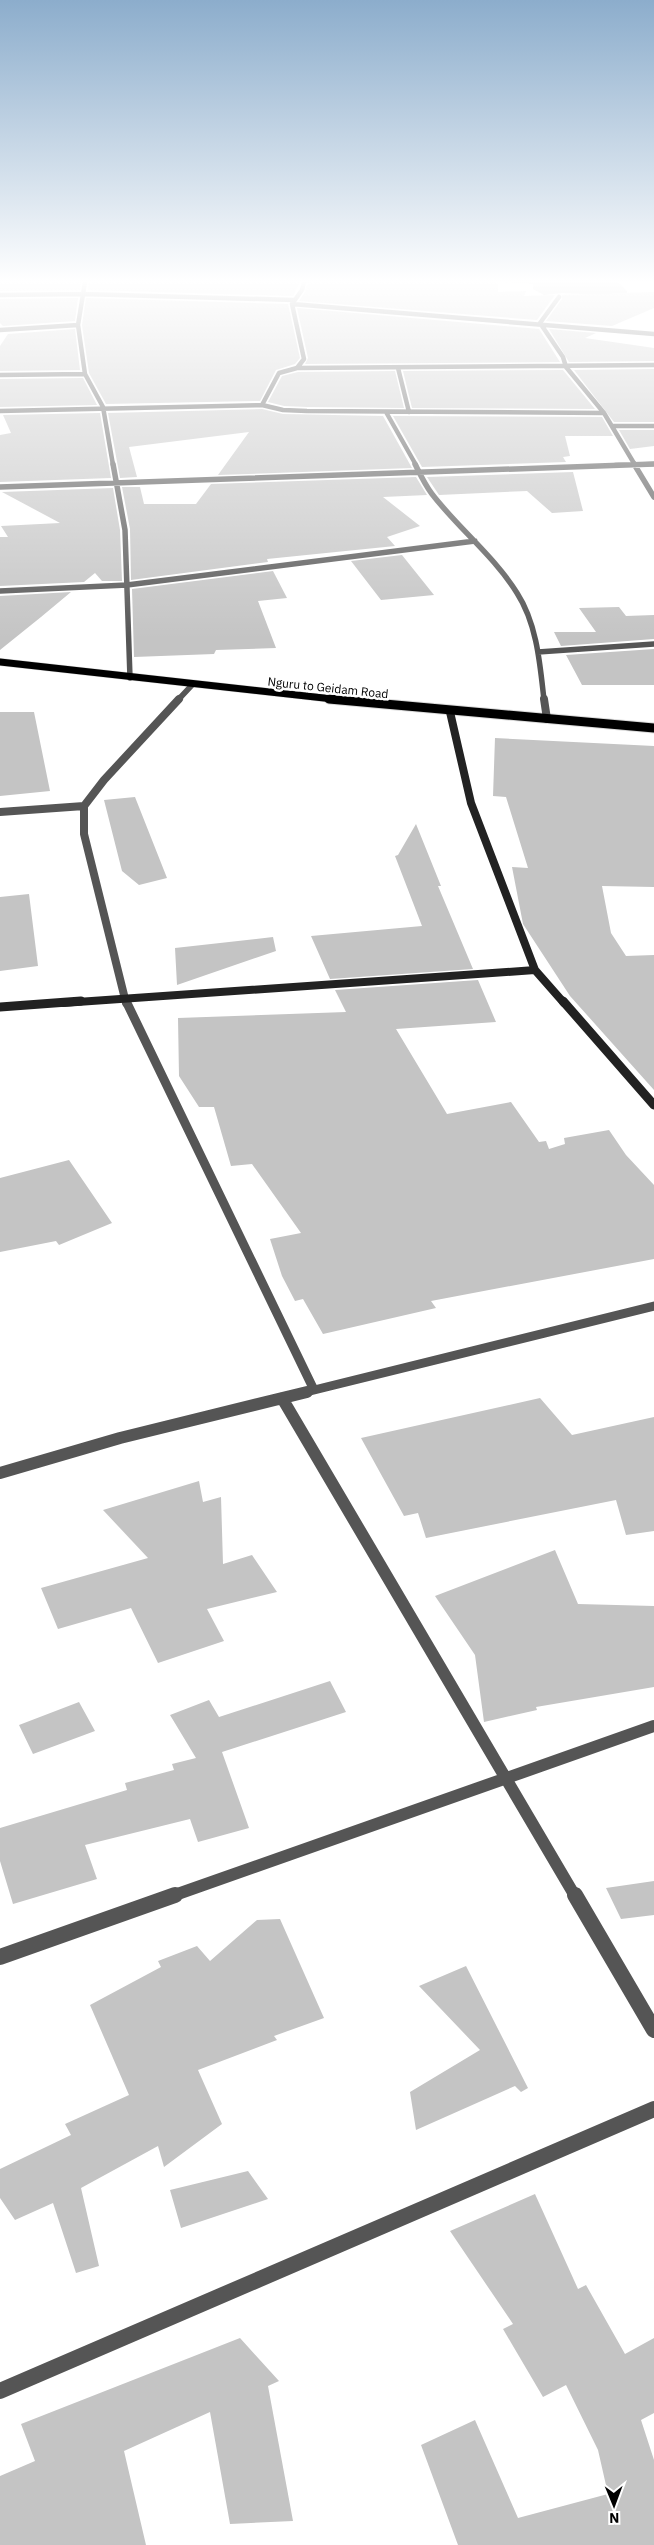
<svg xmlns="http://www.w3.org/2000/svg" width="654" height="2545" font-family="'IBM Plex Sans',sans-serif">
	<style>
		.water { fill: #a3a3a3 }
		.building { fill: #c4c4c4 }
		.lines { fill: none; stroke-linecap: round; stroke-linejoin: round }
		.primary-far1-casing { stroke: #dbdbdb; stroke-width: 8 }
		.primary-casing { stroke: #dbdbdb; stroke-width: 11 }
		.street-far5 { stroke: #555; stroke-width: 4.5 }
		.street-far4 { stroke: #555; stroke-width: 5.5 }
		.street-far3 { stroke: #555; stroke-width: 8 }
		.street-far2 { stroke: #555; stroke-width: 9 }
		.street-far1 { stroke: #555; stroke-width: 12 }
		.street { stroke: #555; stroke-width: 16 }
		.secondary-far1 { stroke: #222; stroke-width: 8 }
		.secondary { stroke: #222; stroke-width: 9 }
		.primary-far1 { stroke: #000; stroke-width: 7 }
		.primary { stroke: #000; stroke-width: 9 }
		.labels { text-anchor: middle; stroke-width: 5; stroke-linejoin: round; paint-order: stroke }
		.far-street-label { font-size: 12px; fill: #000; stroke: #fff }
	</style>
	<rect width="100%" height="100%" fill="#fff"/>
	<path class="water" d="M504,282H618L627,291V296L562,293L544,295L533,289V284Z"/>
	<path class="building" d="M0,282H81L80,290L0,291Z
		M89,282H300L293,296L88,290Z
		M308,282H498V292L526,291L524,296L555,295L537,320L299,301L305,292Z
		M654,292V308L612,326L546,321L562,299V295Z
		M78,298L75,321L3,326L0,323V299Z
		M86,298L288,304L300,358L295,364L276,370L260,401L106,404L89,373L82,325Z
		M297,308L539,329L560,362L305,364L308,358Z
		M75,329L80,370L0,371V346L8,334Z
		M549,329L596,333L585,338L654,348V361L569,362Z
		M654,369V422H614L574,370Z
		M563,370L595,409L412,408L403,371Z
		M395,371L404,408L307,407L284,406L268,402L282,376L298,372Z
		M83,378L97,405L0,407V379Z
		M262,409L283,414L383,416L412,468L218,475L249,432L129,447L137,477L120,478L108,413Z
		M100,413L111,478L0,482V435L11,433L3,415Z
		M393,416L602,417L613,436H565L570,456L563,457L566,462L422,467Z
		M619,430H654V446L630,449Z
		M573,472L583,511L552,513L527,491L439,495L427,477Z
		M416,477L427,495L383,497L420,526L387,537L395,546L267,559L268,562L131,580L130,529L122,487H140L144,504H196L211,484Z
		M113,488L120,530L122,581H102L95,573L84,582L0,586V537H8L1,526L60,523L2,492Z
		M402,555L434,595L381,600L351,561Z
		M273,571L287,598L258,601L276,648L216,650L214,654L134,657L132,589Z
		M71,592L41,617L0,650V596Z
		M619,607L626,616L654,615V639L561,646L554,632H596L579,608Z
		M654,649V685H582L566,655Z
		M0,712H34L50,791L0,796Z
		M495,738L654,746V887L602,886L611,933L626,956L654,955V1090L570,996L523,924L512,867L528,868L506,797L493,796Z
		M135,797L167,878L139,885L122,871L104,800Z
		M416,824L441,886H438L473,969L330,979L311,936L422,926L395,856L398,855Z
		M29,894L38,966L0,971V897Z
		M273,937L276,951L177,985L175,948Z
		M478,980L496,1022L396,1029L447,1114L511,1102L539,1142L546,1141L549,1149L565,1144L564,1138L609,1130L626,1155L654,1185V1259L431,1301L436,1308L323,1334L303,1299L295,1301L282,1276L270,1239L301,1233L252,1164L231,1166L214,1107H199L179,1076L178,1018L346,1012L335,990Z
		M69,1160L112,1223L59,1245L56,1241L0,1252V1178Z
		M540,1398L572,1435L654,1417V1531L626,1535L616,1500L426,1538L418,1513L404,1516L361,1438Z
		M199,1481L203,1502L221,1497L223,1564L252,1555L277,1592L207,1609L224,1641L158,1663L131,1608L58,1629L41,1588L148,1558L103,1510Z
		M555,1550L578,1604L654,1606V1687L536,1707L537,1710L484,1722L475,1655L435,1596Z
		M330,1681L346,1712L222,1752L249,1828L198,1842L190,1819L85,1845L97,1879L13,1904L0,1861V1828L127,1790L125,1783L174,1770L172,1764L196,1758L170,1715L209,1700L219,1717Z
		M79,1702L95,1731L33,1754L19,1725Z
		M654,1881V1915L621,1919L606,1888Z
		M280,1919L324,2018L274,2036L277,2040L198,2070L222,2124L164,2167L158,2146L81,2188L99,2266L76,2273L53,2203L15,2220L0,2198V2169L71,2135L65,2124L129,2095L90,2005L161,1967L158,1961L197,1946L210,1961L257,1920Z
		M466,1966L528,2088L521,2092L515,2086L416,2130L410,2092L480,2050L419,1986Z
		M248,2171L268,2199L181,2228L170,2190Z
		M535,2194L578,2289L586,2285L625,2354L654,2338V2413L641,2420L654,2460V2545H458L421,2445L475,2420L518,2518L608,2494L598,2450L566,2385L543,2397L503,2329L513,2324L450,2231Z
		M240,2338L279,2381L268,2386L293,2521L230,2524L210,2412L124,2451L146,2545H0V2476L35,2461L21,2424Z"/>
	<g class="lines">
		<g class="primary-far1-casing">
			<path id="primary-far1" d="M0,662L342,700"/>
		</g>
		<g class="primary-casing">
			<path id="primary" d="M329,699L654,728"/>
		</g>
		<path class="street-far5" d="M85,282L78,325L85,374L103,407L113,465
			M0,295L83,294L294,300
			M559,297L540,323L563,357L566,367L604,413L635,465
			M292,304L654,334
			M0,330L78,325
			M297,368L654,365
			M398,368L409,412
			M0,375L85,374
			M262,405L279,373L297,368L304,359L292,304L302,290L304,282
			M0,411L262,405L283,410L307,411L604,413
			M386,412L416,465
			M612,426H654
			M615,465L654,464"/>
		<path class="street-far4" d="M113,464L125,530L130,678
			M415,464C420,474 425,485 432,494C458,528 494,556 517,593C537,624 540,664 544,700
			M634,464L654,497
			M0,487L654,464
			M0,591L127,585L475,541
			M538,652L654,644
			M178,700L192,685"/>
		<path class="street-far3" d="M544,699L547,719
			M0,812L84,806
			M126,1003L84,834V806L104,780L179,699"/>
		<path class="street-far2" d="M126,1001L314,1390
			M302,1393L654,1306"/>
		<path class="street-far1" d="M282,1398L575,1896
			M0,1473L120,1438L307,1392
			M172,1896L654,1726"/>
		<path class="street" d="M575,1895L654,2030
			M0,1957L175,1895
			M0,2391L654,2109"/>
		<path class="secondary-far1" d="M450,712L471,803L535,970L564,1003
			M63,1003L535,970"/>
		<path class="secondary" d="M563,1001L654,1105
			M0,1007L81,1001"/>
		<use href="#primary-far1" class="primary-far1"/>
		<use href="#primary" class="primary"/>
	</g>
	<linearGradient id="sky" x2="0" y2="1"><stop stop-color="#8cadcc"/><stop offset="0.44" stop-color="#fff"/><stop offset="1" stop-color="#fff" stop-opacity="0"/></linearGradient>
	<rect width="654" height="639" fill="url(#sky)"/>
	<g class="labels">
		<g class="far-street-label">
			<text transform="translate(328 688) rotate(6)" y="4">Nguru to Geidam Road</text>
		</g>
	</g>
	<g transform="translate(614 2505) rotate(179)" stroke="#ffffff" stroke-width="4" paint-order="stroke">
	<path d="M0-4L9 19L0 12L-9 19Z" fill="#000000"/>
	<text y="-8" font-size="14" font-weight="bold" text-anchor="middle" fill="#000000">N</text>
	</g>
</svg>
